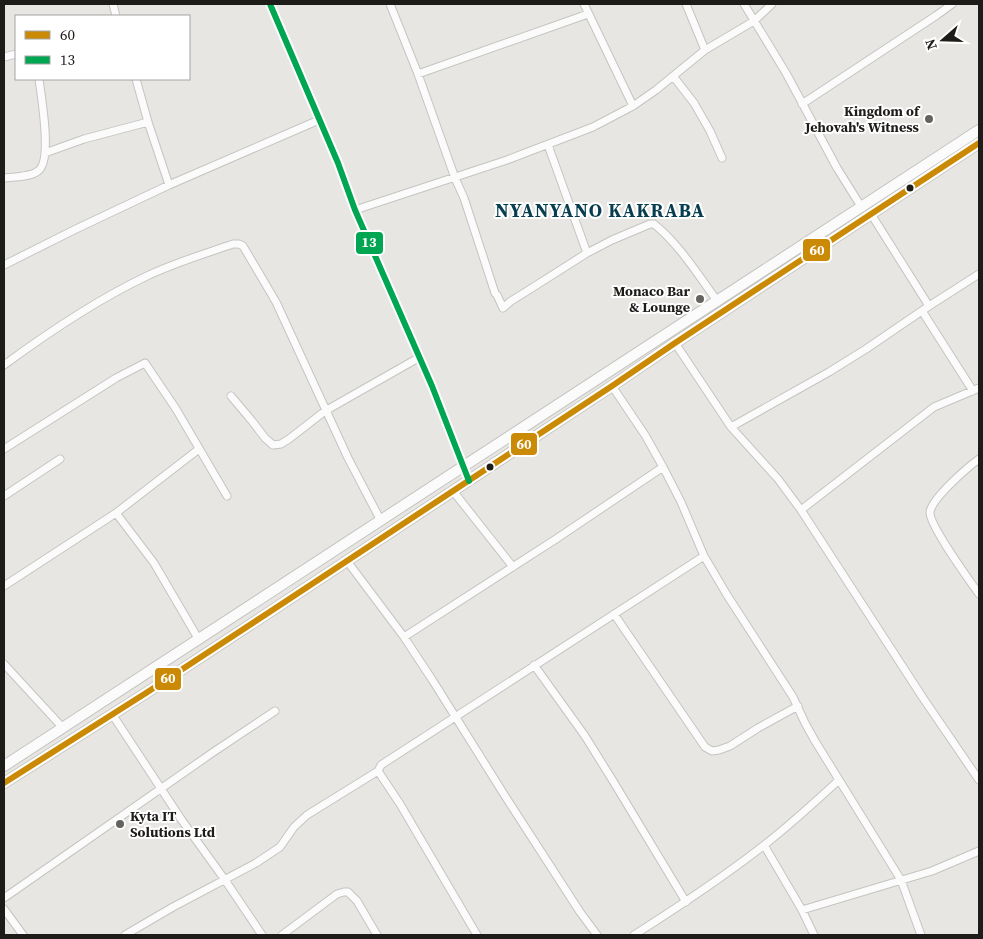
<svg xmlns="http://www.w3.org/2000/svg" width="983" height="939" font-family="'Source Serif 4',serif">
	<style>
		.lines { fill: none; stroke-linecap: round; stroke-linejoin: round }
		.street-casing { stroke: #c5c4c1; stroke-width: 9 }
		.secondary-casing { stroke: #c5c4c1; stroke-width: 12 }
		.street { stroke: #fbfbfb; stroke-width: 7 }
		.secondary { stroke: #fbfbfb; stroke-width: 10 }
		.bus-1-casing { stroke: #fff; stroke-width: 10 }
		.bus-2-casing { stroke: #fff; stroke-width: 10 }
		.bus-1 { stroke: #cb8a05; stroke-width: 6 }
		.bus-2 { stroke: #00a651; stroke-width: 6 }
		.poi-dot { fill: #64635f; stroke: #fff; stroke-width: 2 }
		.bus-dot { fill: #1d1c19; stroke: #fff; stroke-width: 2 }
		.labels { text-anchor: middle; stroke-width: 4; stroke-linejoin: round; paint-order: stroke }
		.poi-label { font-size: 14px; font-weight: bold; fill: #1d1c19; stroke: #fff; text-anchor: end }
		.district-label { font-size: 19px; font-weight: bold; letter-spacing: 1px; fill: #073e4f; stroke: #fff }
		.line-badge { stroke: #fff; stroke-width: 2 }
		.badge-label { font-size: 14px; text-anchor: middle; font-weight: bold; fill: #fff }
	</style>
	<rect width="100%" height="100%" fill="#e7e6e2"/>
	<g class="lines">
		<g class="street-casing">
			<path id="street" d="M113,4L116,16
				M270,4L338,163L355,210L432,386L469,481
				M390,4L418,74L455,178L464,198L495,293L497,295L503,308L511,301L524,293L587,253L612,240L650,224H654C680,245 698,275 718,302
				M584,4L633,106
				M686,4L705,50
				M744,4L786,73L837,168L862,208
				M4,57L16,54
				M418,74L588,14
				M673,76L694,103L710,131L722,158
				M136,79L148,122L169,185
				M802,104L937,15L952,4
				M548,145L587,253
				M45,153L84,139L148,122
				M4,178C13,177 31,177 38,171C53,161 41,96 39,79
				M355,210L507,160L593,127L633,106L656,90L705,50L754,21L772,4
				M871,214L929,306
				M4,265L76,229L169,185L319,120
				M922,311L973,391
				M675,343L731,427L778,479L801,510L923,698L979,780
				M4,365C49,332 96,300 147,276C174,263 204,254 233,244H239L243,246L276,302L348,458L381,521
				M612,386L645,435L663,467L681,502L704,556L727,595L793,697L805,723L815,741L901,880L921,935
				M231,396L252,421L265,438L273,445L281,444L289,439L325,411L420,357
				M731,427L829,372L866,349L929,306L979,274
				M4,449L116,378L145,363L176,409L227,496
				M979,459C968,467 932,498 930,512C929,525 970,581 979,594
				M453,491L513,567
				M4,496L60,459
				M801,510L934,407L979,388
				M116,513L154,563L199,640
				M347,561L404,637L433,681L505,796L580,912L597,935
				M4,586L116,513L199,449
				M614,614L705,747L712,751L719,750L730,746L758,728L798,706
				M404,637L556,539L663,467
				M4,664L63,728
				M534,665L585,736L613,781L686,902
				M112,714L181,819L225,880L262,935
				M378,771L400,804L477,935
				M764,845L802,910L814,935
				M4,898L212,753L275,711
				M4,909L23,935
				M802,910L932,871L979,851
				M125,935L173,907L256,863L280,847L294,827L307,815L378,771L381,765L704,556
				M282,935L337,894L344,892H348L357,901L377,935
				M634,935C678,907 722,878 763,846C790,825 814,803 839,780"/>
		</g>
		<g class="secondary-casing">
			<path id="secondary" d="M4,766C330,555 656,344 979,130
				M4,783L146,693L268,613L612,386L675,343L979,143"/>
		</g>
		<use href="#street" class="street"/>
		<use href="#secondary" class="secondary"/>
		<g class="bus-1-casing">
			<path id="bus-1" d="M4,783L146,693L268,613L612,386L675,343L979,143"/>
		</g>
		<g class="bus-2-casing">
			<path id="bus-2" d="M270,4L338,163L355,210L432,386L469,481"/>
		</g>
		<use href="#bus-1" class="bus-1"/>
		<use href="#bus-2" class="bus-2"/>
	</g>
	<g class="poi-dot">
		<circle cx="929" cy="119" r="5"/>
		<circle cx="700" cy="299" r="5"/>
		<circle cx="120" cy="824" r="5"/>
	</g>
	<g class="bus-dot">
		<circle cx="910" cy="188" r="4.5"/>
		<circle cx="490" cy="467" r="4.5"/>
	</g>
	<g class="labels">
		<g class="poi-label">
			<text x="919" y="116">Kingdom of<tspan x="919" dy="16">Jehovah's Witness</tspan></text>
			<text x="690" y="296">Monaco Bar<tspan x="690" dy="16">&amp; Lounge</tspan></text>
			<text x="130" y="821" text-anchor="start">Kyta IT<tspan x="130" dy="16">Solutions Ltd</tspan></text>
		</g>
		<g class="district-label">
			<text x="600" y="217">NYANYANO KAKRABA</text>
		</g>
	</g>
	<g class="line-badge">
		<rect x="355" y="231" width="29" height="24" rx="5" fill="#00a651"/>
		<rect x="802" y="238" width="29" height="24" rx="5" fill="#cb8a05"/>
		<rect x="510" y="432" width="28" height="24" rx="5" fill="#cb8a05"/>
		<rect x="154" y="667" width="28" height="24" rx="5" fill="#cb8a05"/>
	</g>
	<g class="badge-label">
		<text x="369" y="247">13</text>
		<text x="817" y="255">60</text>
		<text x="524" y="449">60</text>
		<text x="168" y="683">60</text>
	</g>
	<rect width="983" height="939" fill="none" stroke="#1d1c19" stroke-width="10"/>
	<rect x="15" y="15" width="175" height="65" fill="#ffffff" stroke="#a5a4a3"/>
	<rect x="25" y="31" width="25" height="8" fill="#cb8a05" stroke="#a5a4a3"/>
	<text x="60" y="40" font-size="15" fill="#1d1c19">60</text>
	<rect x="25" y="56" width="25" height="8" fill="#00a651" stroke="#a5a4a3"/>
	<text x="60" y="65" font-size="15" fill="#1d1c19">13</text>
	<g transform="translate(943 40) rotate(250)" stroke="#ffffff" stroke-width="4" paint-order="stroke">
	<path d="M0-4L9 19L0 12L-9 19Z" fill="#1d1c19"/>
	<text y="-8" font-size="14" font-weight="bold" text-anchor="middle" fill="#1d1c19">N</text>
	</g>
</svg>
